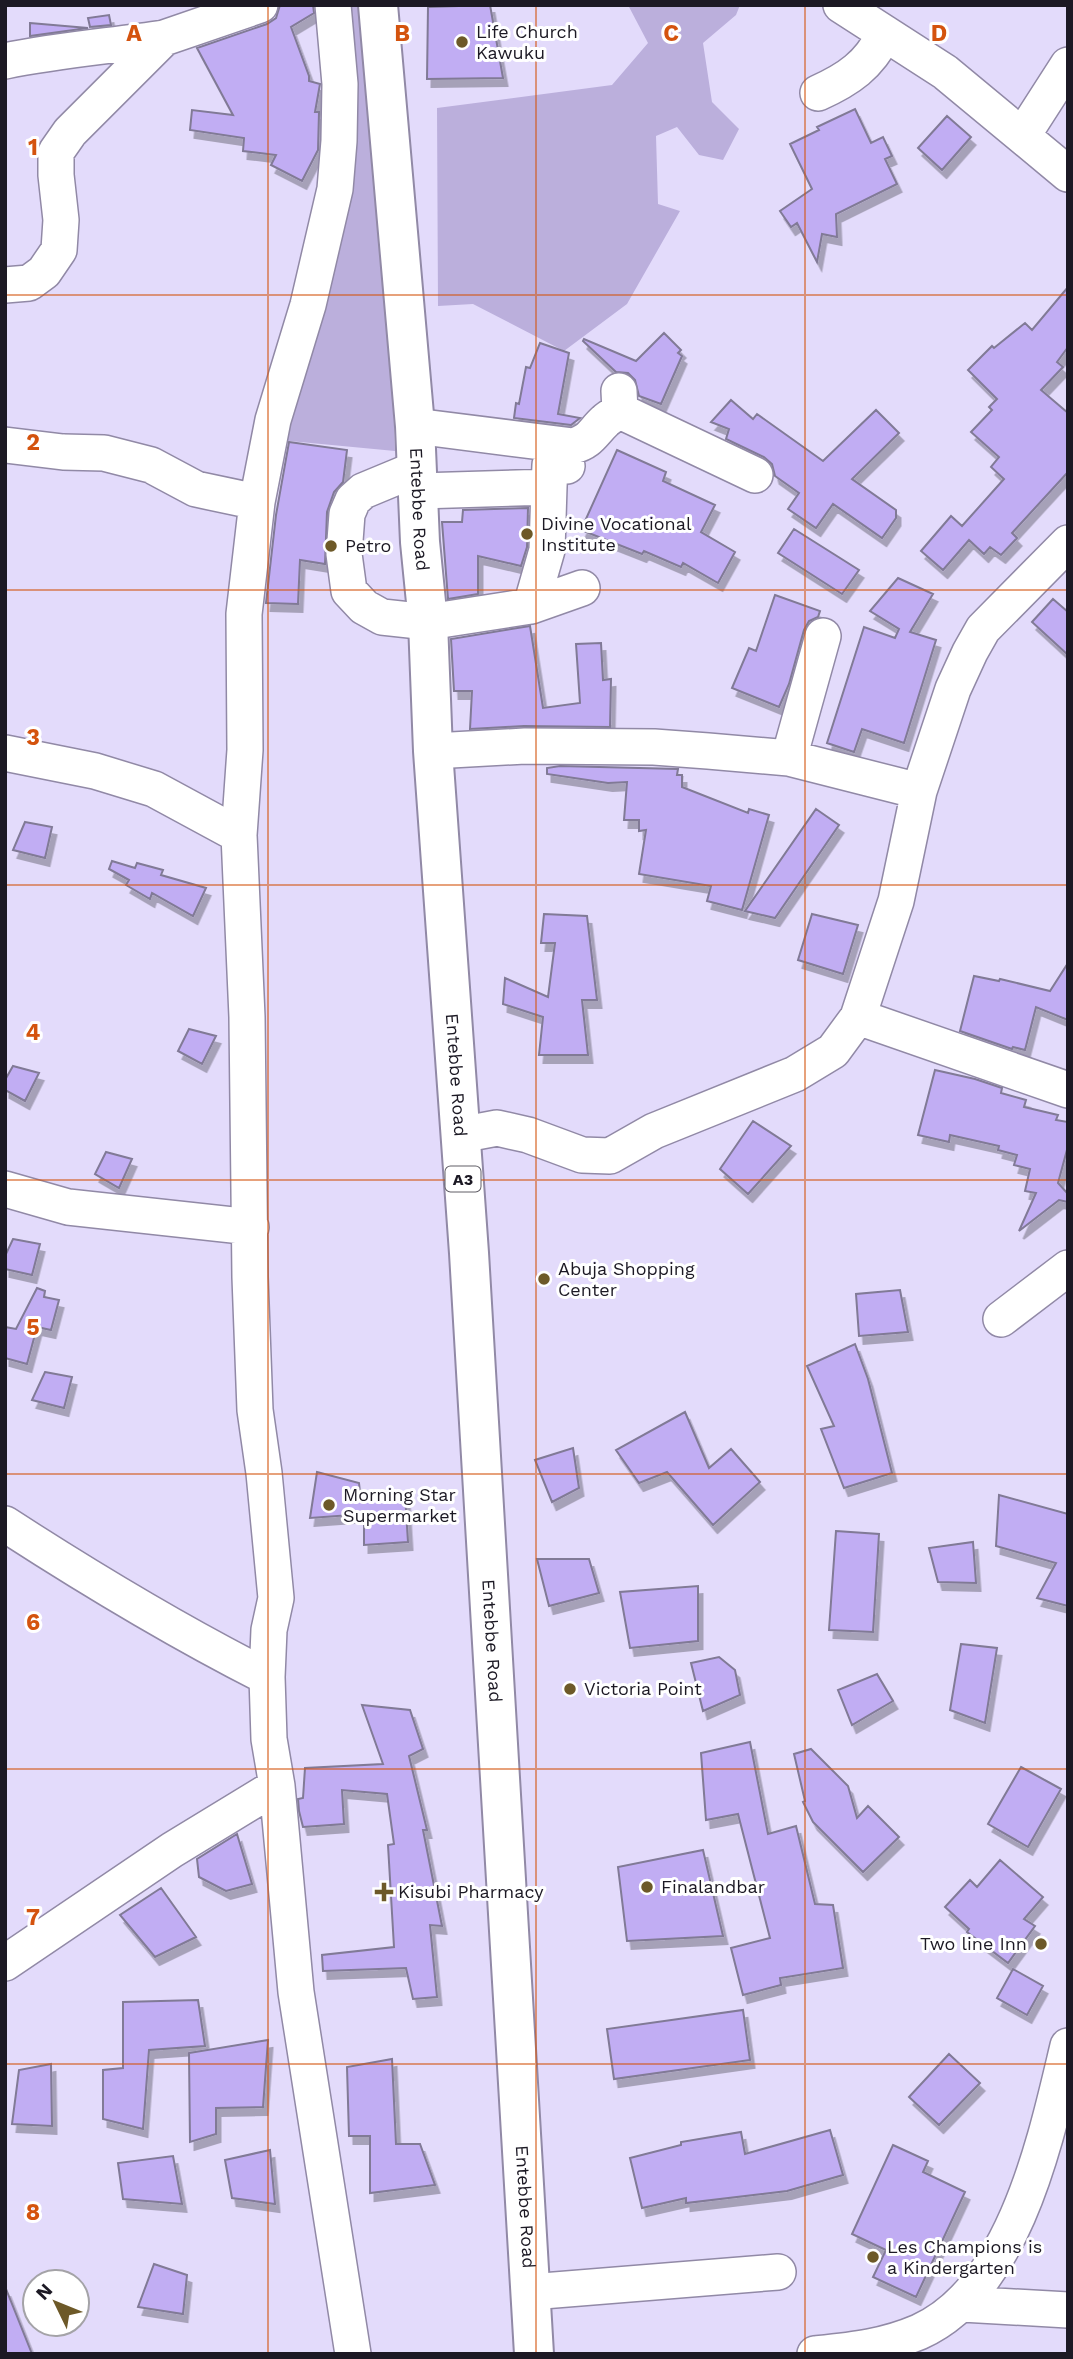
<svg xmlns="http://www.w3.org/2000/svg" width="1073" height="2359" font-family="'Work Sans',sans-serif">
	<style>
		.green { fill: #bbafdc }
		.building { fill: #c1adf3; stroke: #817a96; stroke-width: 2; filter: url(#shadow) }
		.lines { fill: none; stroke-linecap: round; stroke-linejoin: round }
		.minor-casing { stroke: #9189a6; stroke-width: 38 }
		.major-casing { stroke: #9189a6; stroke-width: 42 }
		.minor { stroke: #fff; stroke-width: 35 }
		.major { stroke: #fff; stroke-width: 38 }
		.grid { fill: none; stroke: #d4530e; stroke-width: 2; stroke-opacity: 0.55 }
		.poi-dot { fill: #6d5928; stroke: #fff; stroke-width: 2.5 }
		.labels { text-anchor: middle; stroke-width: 6; stroke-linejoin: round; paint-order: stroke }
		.shield { fill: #fff; stroke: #605e66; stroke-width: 2 }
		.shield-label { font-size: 16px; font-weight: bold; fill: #1c1924 }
		.poi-label { font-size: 18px; fill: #1c1924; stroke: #fff; text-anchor: start }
		.street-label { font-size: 18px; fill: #1c1924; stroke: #fff }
		.grid-label { font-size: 23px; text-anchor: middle; font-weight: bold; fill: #d4530e; stroke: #fff; stroke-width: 6; stroke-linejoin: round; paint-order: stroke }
	</style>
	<defs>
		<filter id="shadow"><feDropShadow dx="4.5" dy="8" stdDeviation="0" flood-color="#0004"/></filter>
	</defs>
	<rect width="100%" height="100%" fill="#e3dbfb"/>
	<path class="green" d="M351,5H363L388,272L395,451L279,440L331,268L356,162L357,72Z
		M628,5H740L736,15L703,43L712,102L739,129L723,160L699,155L677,127L656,136L658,204L680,211L627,304L564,351L473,304L438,306L437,108L612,85L648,43Z"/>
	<path class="building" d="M280,5H313L314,13L291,27L309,76V81L320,84L315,112H319L318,150L302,181L271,165L276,155L243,151L244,138L190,130L192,110L233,115L197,48L267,24L276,18Z
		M490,5L503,78L427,79L428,7Z
		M109,15L111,25L90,27L88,18Z
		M30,23L88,28L30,36Z
		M855,109L871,143L883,137L892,156L885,159L897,184L836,214L837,237L822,234L817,262L797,223L791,227L780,211L812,189L790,144L819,130L817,127Z
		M947,116L971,137L942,170L918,148Z
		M1068,287V347L1057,362L1063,367L1041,390L1068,413V472L1012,533L1017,538L1001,555L990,547L984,554L969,540L943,570L921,551L951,516L962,526L1004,479L991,467L999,457L971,432L992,410L989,407L997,399L968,370L992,346L994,348L1025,323L1032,330Z
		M664,333L681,350L678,353L682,356L661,404L639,396L635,380L628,373L616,372L583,341L584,339L636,361Z
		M540,343L569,353L558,414L580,418L571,425L514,418L516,403L519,404L526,367L530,368Z
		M731,400L753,419L757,414L823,461L876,410L899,433L852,479L896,510V518L882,538L833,504L816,528L788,509L799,493L775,476L772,464L764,457L726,439L729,429L711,422Z
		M289,442L347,450L343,482L334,492L327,512L325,564L300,560L298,604L266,603L276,515Z
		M617,450L666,472L663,481L715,505L701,532L735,552L718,583L683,563L681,567L644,551L642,554L581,530Z
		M528,508L527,547L521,566L478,556V594L448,599L442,522H462L463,510Z
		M794,529L859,570L842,594L778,553Z
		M898,578L933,594L910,632L936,640L904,743L862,729L854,752L827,743L864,627L895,638L899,629L870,611Z
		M775,595L820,611L818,617L809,621L804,630L789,684L779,707L732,688L749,648L756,651Z
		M1053,599L1068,612V655L1032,622Z
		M530,626L543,708L580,703L576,644L601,643L603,680L611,679L610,727L524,726L470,729L472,691H454L451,639Z
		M560,766L678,769L677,775H682V787L748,813L749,809L769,815L742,910L707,901L711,886L639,874L646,830L639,831V820H624L627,782L608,783L547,774V768Z
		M816,809L839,825L775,918L745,911Z
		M25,822L52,827L45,858L13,850Z
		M112,861L135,868L137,863L163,870L161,875L206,888L193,916L152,893L150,899L126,885L129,880L109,869Z
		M544,914L587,916L597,1000H582L588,1055H539L543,1017L503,1004L505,978L548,997L555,943H541Z
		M812,914L858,925L843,974L798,960Z
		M1068,963V1020L1036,1007L1025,1050L1013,1047L1012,1049L960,1031L974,976L999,981L1000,979L1050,991Z
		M189,1029L216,1036L202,1064L178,1051Z
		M13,1066L39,1073L25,1101L5,1090V1080Z
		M935,1070L975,1079L1002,1088L1001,1093L1026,1100L1024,1107L1058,1115L1056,1120L1068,1122V1146L1058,1183L1068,1194V1202L1059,1200L1019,1231L1036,1193L1025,1191L1030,1169L1014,1165L1017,1155L998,1150L999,1146L950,1135L949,1142L918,1135Z
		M753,1121L791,1146L748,1194L720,1169Z
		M106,1152L132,1159L119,1188L95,1174Z
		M13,1239L40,1244L32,1275L5,1269V1256Z
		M37,1288L45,1291L44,1297L59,1300L51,1330L37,1327L27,1364L5,1358V1327L16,1329Z
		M900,1290L908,1332L859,1336L856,1294Z
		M855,1344L868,1379L892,1473L844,1488L821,1429L834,1426L807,1366Z
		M45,1372L72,1377L64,1408L32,1400Z
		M685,1412L709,1468L731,1449L760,1482L713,1525L667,1472L639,1483L616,1450Z
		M573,1448L579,1488L552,1502L535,1460Z
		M317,1472L359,1483L360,1492L405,1495L408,1542L364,1545V1514L310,1518Z
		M999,1495L1068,1514V1606L1037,1598L1056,1563L996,1546Z
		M836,1531L879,1534L873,1632L829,1630Z
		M973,1542L976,1583L938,1582L929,1548Z
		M537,1559H589L599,1593L549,1606Z
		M698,1586V1641L630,1648L620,1592Z
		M961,1644L997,1648L985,1723L950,1710Z
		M719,1657L735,1670L740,1695L703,1711L691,1663Z
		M877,1674L893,1701L852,1725L838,1690Z
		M362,1705L410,1710L423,1749L409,1756L427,1830H423L442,1926L430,1925L437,1997L413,1999L406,1968L323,1971L322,1955L394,1947L388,1845L394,1844L387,1794L342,1790L344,1824L303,1827L299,1811L298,1799L303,1798L305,1768L383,1764Z
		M750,1742L768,1834L796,1826L815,1904L833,1905L843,1968L780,1978L781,1985L743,1995L731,1948L770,1938L738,1814L706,1820L701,1753Z
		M811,1749L848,1786L857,1818L868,1806L899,1837L863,1872L813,1822L803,1802L805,1801L794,1754Z
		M1021,1767L1061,1789L1028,1847L988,1824Z
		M237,1834L252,1884L226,1891L199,1877L197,1859Z
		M703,1850L723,1936L627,1941L618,1867Z
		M1000,1860L1043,1897L1024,1919L1035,1926L1008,1963L967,1932L969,1929L945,1907L970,1880L977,1887Z
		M161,1888L196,1937L155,1957L120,1915Z
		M1013,1969L1043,1986L1027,2015L997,1998Z
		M198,2000L205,2046L149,2050L143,2129L103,2119V2070L123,2068V2002Z
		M743,2010L750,2060L614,2079L607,2029Z
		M268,2040L263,2107L216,2108V2134L190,2142L189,2053Z
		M949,2054L980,2083L939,2125L909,2097Z
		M392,2059L396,2144H420L435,2185L370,2193V2136H349L347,2067Z
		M51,2064L52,2126L12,2124L19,2070Z
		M830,2130L843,2175L787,2191L686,2203V2198L642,2208L630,2158L681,2145V2142L741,2132L745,2154Z
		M893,2145L928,2161L923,2172L965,2192L916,2297L873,2277L886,2250L852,2234Z
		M270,2150L275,2204L232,2198L225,2160Z
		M173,2156L182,2204L123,2199L118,2163Z
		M154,2264L187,2275L183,2314L138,2307Z
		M5,2289H6L32,2354H5Z"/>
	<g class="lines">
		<g class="minor-casing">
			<path id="minor" d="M333,5L340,84L339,141L335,189L308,305L273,420L257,502L244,614L245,750L239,835L247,1017L250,1277L255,1410L264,1473L276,1598L269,1630L267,1677L269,1739L277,1786L296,1992L353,2354
				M841,5L945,72L1068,174
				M5,61C58,50 111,46 164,38
				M818,93C849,79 869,65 884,35
				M1023,135L1068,65
				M5,285L29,283L44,272L59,250L61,220L56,175V152L70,132L164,38L260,5
				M620,411L755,475
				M415,426L573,446C590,442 593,432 605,421C609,417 615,414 620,411L619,391
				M5,445L63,452L104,453L151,465L196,489L257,502
				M416,469L363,491L353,500L347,514L344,554L349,591L364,607L382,617L428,622L531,606L582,588
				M419,491L549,487L550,465L567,466
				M531,606L547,550L549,487
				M433,751L525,746L654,747L708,751L789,758L919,791
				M5,753L95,771L154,789L239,835
				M789,758L823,636
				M858,1017L1068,1090
				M460,1135L497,1128L528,1135L582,1155L610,1156L654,1131L795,1074L833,1051L858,1017L896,901L919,791L953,689L970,652L983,629L1068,543
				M5,1189L68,1207L251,1227
				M1001,1319L1068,1268
				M5,1524C90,1579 176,1631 267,1677
				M5,1963L172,1850L277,1786
				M530,2292L778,2272
				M962,2304L1068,2310
				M815,2354C853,2350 884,2347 919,2332C1015,2289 1046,2138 1068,2046"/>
		</g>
		<g class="major-casing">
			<g id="major">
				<path id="s1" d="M378,5L415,426L420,542L428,622L433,751L469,1253L534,2354"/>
			</g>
		</g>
		<use href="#minor" class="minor"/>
		<use href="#major" class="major"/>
	</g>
	<path class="grid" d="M268,5V2354M536,5V2354M805,5V2354M5,295H1068M5,590H1068M5,885H1068M5,1180H1068M5,1474H1068M5,1769H1068M5,2064H1068"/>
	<g class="poi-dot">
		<circle cx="462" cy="42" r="7"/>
		<circle cx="527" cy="534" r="7"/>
		<circle cx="331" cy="546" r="7"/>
		<circle cx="544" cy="1279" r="7"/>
		<circle cx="329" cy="1505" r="7"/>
		<circle cx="570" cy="1689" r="7"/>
		<circle cx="647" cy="1887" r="7"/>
		<path d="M380.5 1881.5h7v7h7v7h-7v7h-7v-7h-7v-7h7z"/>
		<circle cx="1041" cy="1944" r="7"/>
		<circle cx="873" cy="2257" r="7"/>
	</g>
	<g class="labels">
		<rect class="shield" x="445.5" y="1166.5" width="35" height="25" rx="5"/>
		<g class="shield-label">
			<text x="463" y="1185">A3</text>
		</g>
		<g class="poi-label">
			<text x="476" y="38">Life Church<tspan x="476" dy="21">Kawuku</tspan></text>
			<text x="541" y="530">Divine Vocational<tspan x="541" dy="21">Institute</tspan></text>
			<text x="345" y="552">Petro</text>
			<text x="558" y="1275">Abuja Shopping<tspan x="558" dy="21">Center</tspan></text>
			<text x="343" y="1501">Morning Star<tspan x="343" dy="21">Supermarket</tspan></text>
			<text x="584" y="1695">Victoria Point</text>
			<text x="661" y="1893">Finalandbar</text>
			<text x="398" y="1898">Kisubi Pharmacy</text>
			<text x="1027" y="1950" text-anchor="end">Two line Inn</text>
			<text x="887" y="2253">Les Champions is<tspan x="887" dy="21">a Kindergarten</tspan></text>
		</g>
		<g class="street-label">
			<text dy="6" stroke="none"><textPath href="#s1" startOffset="506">Entebbe Road</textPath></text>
			<text dy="6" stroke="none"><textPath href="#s1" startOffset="1073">Entebbe Road</textPath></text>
			<text dy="6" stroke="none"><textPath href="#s1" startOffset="1640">Entebbe Road</textPath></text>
			<text dy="6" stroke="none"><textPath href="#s1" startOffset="2207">Entebbe Road</textPath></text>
		</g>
	</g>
	<g class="grid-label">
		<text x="134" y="41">A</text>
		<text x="402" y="41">B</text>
		<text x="671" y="41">C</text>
		<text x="939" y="41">D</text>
		<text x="33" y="155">1</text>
		<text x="33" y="450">2</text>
		<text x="33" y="745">3</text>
		<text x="33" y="1040">4</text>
		<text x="33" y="1335">5</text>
		<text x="33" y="1630">6</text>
		<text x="33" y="1925">7</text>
		<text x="33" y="2220">8</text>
	</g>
	<rect width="1073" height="2359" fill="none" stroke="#1c1924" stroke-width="14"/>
	<g transform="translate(56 2303) rotate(313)"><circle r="33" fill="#ffffff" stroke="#a4a3a7" stroke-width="2"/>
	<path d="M0-5L12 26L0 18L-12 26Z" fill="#6d5928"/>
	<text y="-10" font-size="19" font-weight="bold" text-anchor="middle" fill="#1c1924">N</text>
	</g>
</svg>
